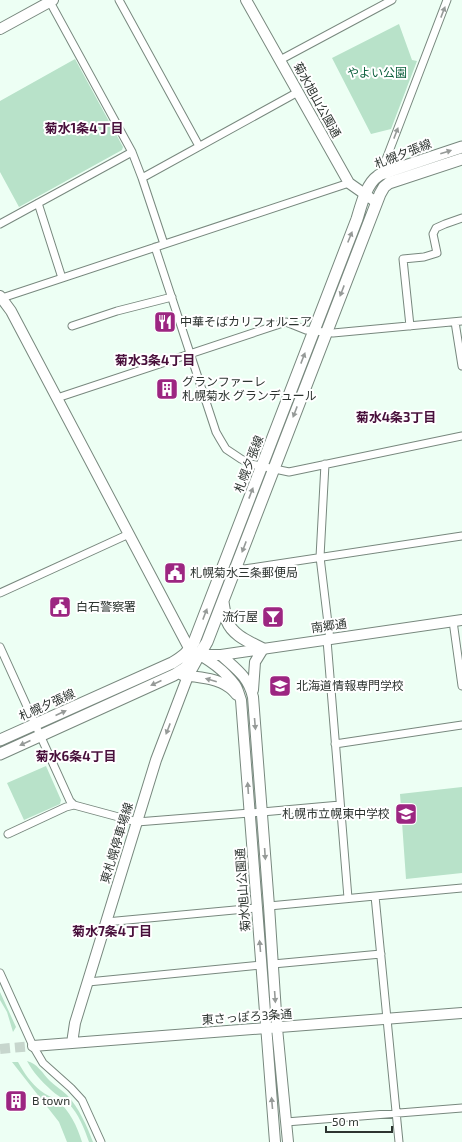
<svg xmlns="http://www.w3.org/2000/svg" width="462" height="1142" font-family="'Exo 2','Noto Sans JP',sans-serif">
	<style>
		.green { fill: #b8e2c9 }
		.lines { fill: none; stroke-linecap: round; stroke-linejoin: round }
		.secondary-tunnel { stroke: #c7d6cd; stroke-width: 10; stroke-dasharray: 10 5; stroke-linecap: butt }
		.street-casing { stroke: #78887e; stroke-width: 9 }
		.secondary-casing { stroke: #78887e; stroke-width: 12 }
		.primary-casing { stroke: #78887e; stroke-width: 13 }
		.street { stroke: #fff; stroke-width: 7 }
		.secondary { stroke: #fff; stroke-width: 10 }
		.primary { stroke: #fff; stroke-width: 11 }
		.oneway { fill: #969a98 }
		.labels { text-anchor: middle; stroke-width: 4; stroke-linejoin: round; paint-order: stroke }
		.park-label { font-size: 12px; fill: #0c603d; stroke: #fff }
		.street-label { font-size: 12px; fill: #2d3430; stroke: #fff }
		.poi-label { font-size: 12px; fill: #2d3430; stroke: #fff; text-anchor: start }
		.neighbourhood-label { font-size: 13px; font-weight: bold; fill: #48103b; stroke: #fff }
	</style>
	<rect width="100%" height="100%" fill="#edfff4"/>
	<path class="green" d="M399,24L412,60L417,61L391,129L371,134L332,58Z
		M75,59L123,147L122,150L19,207L0,172V101Z
		M46,766L61,800L60,804L24,820L7,783Z
		M462,787V873L406,879L400,794Z
		M0,992L16,1027L13,1032L7,1012L0,1000Z
		M27,1061C37,1063 43,1074 50,1081C55,1086 62,1090 67,1095C79,1108 87,1126 93,1142H89C84,1128 79,1114 68,1103C63,1098 56,1095 51,1090C41,1081 33,1072 27,1061Z
		M12,1062H18C24,1073 31,1083 41,1091C46,1095 52,1097 57,1100C70,1111 77,1126 82,1142H67L59,1122Z"/>
	<g class="lines">
		<path class="secondary-tunnel" d="M0,1049L33,1046"/>
		<g class="street-casing">
			<path id="street" d="M119,0L199,146
				M50,2L132,152L142,178
				M280,60L392,0
				M387,175L385,162L447,0
				M38,203L62,278
				M0,224L132,152
				M164,244L142,178L298,92
				M155,247L216,432L220,439L226,449L241,459L251,464L289,472L462,436
				M2,298L349,183
				M455,322L462,366
				M72,326L117,311L172,297
				M410,326L403,259L424,257L437,253L433,234L436,228L445,224L462,218
				M57,398L286,322L306,330L333,333L462,321
				M325,464L320,557L330,640
				M236,567L244,569L462,536
				M0,593L129,534
				M453,621L462,686
				M327,640L348,898
				M0,647L70,801L74,805L137,822L262,812L340,805
				M335,744L462,725
				M8,834L66,807L74,805
				M375,896L462,888
				M269,906L375,896L399,1142
				M106,922L257,908
				M273,964L381,954
				M0,973L33,1046L43,1063L71,1088L82,1100L101,1142
				M88,982L261,965
				M286,1122L462,1108"/>
		</g>
		<g class="secondary-casing">
			<path id="secondary" d="M246,0L349,183L376,202
				M0,29L53,0
				M0,296L11,311L190,650C207,658 224,670 235,685C238,689 239,695 241,700L275,1142
				M200,655H221L462,620
				M221,655C236,669 248,676 253,697L269,906L277,1028L288,1142
				M182,675C198,677 217,678 230,688C233,690 235,693 237,695
				M253,690L255,662L263,649
				M72,1043L75,1023L156,760L188,676L198,658
				M33,1046L462,1013"/>
		</g>
		<g class="primary-casing">
			<path id="primary" d="M223,602C224,609 225,615 227,621C233,636 250,642 263,649
				M0,740L172,663C182,657 189,652 194,642L357,219C361,206 366,184 378,176C380,174 384,173 387,172L462,147
				M0,754L174,675C189,667 199,657 207,642L380,194L384,187L389,183L462,159"/>
		</g>
		<use href="#street" class="street"/>
		<use href="#secondary" class="secondary"/>
		<use href="#primary" class="primary"/>
	</g>
	<defs><path id="oneway-solid" d="M-6-.8H1V-3.2L6.5 0L1 3.2V.8H-6Z"/></defs>
	<g class="oneway">
		<use href="#oneway-solid" transform="translate(443 12) rotate(-69)"/>
		<use href="#oneway-solid" transform="translate(396 133) rotate(-69)"/>
		<use href="#oneway-solid" transform="translate(446 152) rotate(-18)"/>
		<use href="#oneway-solid" transform="translate(350 237) rotate(-68)"/>
		<use href="#oneway-solid" transform="translate(342 291) rotate(111)"/>
		<use href="#oneway-solid" transform="translate(303 358) rotate(-69)"/>
		<use href="#oneway-solid" transform="translate(295 412) rotate(111)"/>
		<use href="#oneway-solid" transform="translate(251 493) rotate(-69)"/>
		<use href="#oneway-solid" transform="translate(244 547) rotate(111)"/>
		<use href="#oneway-solid" transform="translate(205 614) rotate(-69)"/>
		<use href="#oneway-solid" transform="translate(211 680) rotate(-164)"/>
		<use href="#oneway-solid" transform="translate(156 683) rotate(156)"/>
		<use href="#oneway-solid" transform="translate(61 713) rotate(-24)"/>
		<use href="#oneway-solid" transform="translate(255 724) rotate(85)"/>
		<use href="#oneway-solid" transform="translate(168 729) rotate(111)"/>
		<use href="#oneway-solid" transform="translate(25 743) rotate(156)"/>
		<use href="#oneway-solid" transform="translate(248 788) rotate(-94)"/>
		<use href="#oneway-solid" transform="translate(265 854) rotate(86)"/>
		<use href="#oneway-solid" transform="translate(260 946) rotate(-95)"/>
		<use href="#oneway-solid" transform="translate(275 997) rotate(86)"/>
		<use href="#oneway-solid" transform="translate(272 1103) rotate(-95)"/>
	</g>
	<defs>
		<g id="restaurant-square" transform="scale(1.15)"><rect x="-9" y="-9" width="18" height="18" rx="4" fill="#9c2681" stroke="#fff"/><path d="M-5-6h1v4h1v-4h1v4h1v-4h1v5L-1.5 .5V6h-2V.5L-5-1ZM5-6V6H3V1.5H1.5Q1.5-4 5-6Z" fill="#fff"/></g>
		<g id="building-square" transform="scale(1.15)"><rect x="-9" y="-9" width="18" height="18" rx="4" fill="#9c2681" stroke="#fff"/><path d="M-4-6H4V6H1V3H-1V6H-4ZM-2.5-4.3h1.7v1.8h-1.7ZM.8-4.3h1.7v1.8H.8ZM-2.5-1h1.7V.8h-1.7ZM.8-1h1.7V.8H.8Z" fill="#fff"/></g>
		<g id="civic-square" transform="scale(1.15)"><rect x="-9" y="-9" width="18" height="18" rx="4" fill="#9c2681" stroke="#fff"/><path d="M-.6-6.5H3V-4.5H.6V-3L4-1V1h2V6H-6V1h2V-1L-.6-3ZM-1.2 2.5V6h2.4V2.5Z" fill="#fff"/></g>
		<g id="bar-square" transform="scale(1.15)"><rect x="-9" y="-9" width="18" height="18" rx="4" fill="#9c2681" stroke="#fff"/><path d="M-6-5H6L.8 .8V4.5H3.5V6h-7V4.5H-.8V.8Z" fill="#fff"/></g>
		<g id="university-square" transform="scale(1.15)"><rect x="-9" y="-9" width="18" height="18" rx="4" fill="#9c2681" stroke="#fff"/><path d="M0-5L7-2L0 1L-7-2ZM-4 1L0 2.5L4 1V4Q0 6-4 4Z" fill="#fff"/></g>
		<g id="school-square" transform="scale(1.15)"><rect x="-9" y="-9" width="18" height="18" rx="4" fill="#9c2681" stroke="#fff"/><path d="M0-5L7-2L0 1L-7-2ZM-4 1L0 2.5L4 1V4Q0 6-4 4Z" fill="#fff"/></g>
	</defs>
	<g fill-rule="evenodd">
		<use href="#restaurant-square" x="165" y="322"/>
		<use href="#building-square" x="167" y="389"/>
		<use href="#civic-square" x="175" y="573"/>
		<use href="#civic-square" x="60" y="607"/>
		<use href="#bar-square" x="273" y="617"/>
		<use href="#university-square" x="280" y="686"/>
		<use href="#school-square" x="406" y="814"/>
		<use href="#building-square" x="16" y="1101"/>
	</g>
	<g class="labels">
		<g class="park-label">
			<text x="377" y="77">やよい公園</text>
		</g>
		<g class="street-label">
			<text transform="translate(317 100) rotate(61)" y="4">菊水旭山公園通</text>
			<text transform="translate(403 154) rotate(-21)" y="4">札幌夕張線</text>
			<text transform="translate(249 464) rotate(-69)" y="4">札幌夕張線</text>
			<text transform="translate(329 626) rotate(-8)" y="4">南郷通</text>
			<text transform="translate(47 705) rotate(-24)" y="4">札幌夕張線</text>
			<text transform="translate(117 843) rotate(-73)" y="4">東札幌停車場線</text>
			<text transform="translate(243 890) rotate(-94)" y="4">菊水旭山公園通</text>
			<text transform="translate(247 1017) rotate(-4)" y="4">東さっぽろ3条通</text>
		</g>
		<g class="poi-label">
			<text x="180" y="326">中華そばカリフォルニア</text>
			<text x="182" y="386">グランファーレ<tspan x="182" dy="14">札幌菊水 グランデュール</tspan></text>
			<text x="190" y="577">札幌菊水三条郵便局</text>
			<text x="76" y="611">白石警察署</text>
			<text x="258" y="621" text-anchor="end">流行屋</text>
			<text x="296" y="690">北海道情報専門学校</text>
			<text x="390" y="818" text-anchor="end">札幌市立幌東中学校</text>
			<text x="32" y="1105">B town</text>
		</g>
		<g class="neighbourhood-label">
			<text x="84" y="133">菊水1条4丁目</text>
			<text x="155" y="365">菊水3条4丁目</text>
			<text x="396" y="422">菊水4条3丁目</text>
			<text x="76" y="761">菊水6条4丁目</text>
			<text x="112" y="936">菊水7条4丁目</text>
		</g>
	</g>
	<path d="M326 1126v6h66v-6" fill="none" stroke="#2d3430" stroke-width="2"/>
	<text x="332" y="1126" font-size="12" fill="#2d3430" stroke="#ffffff" stroke-width="3" paint-order="stroke">50 m</text>
</svg>
